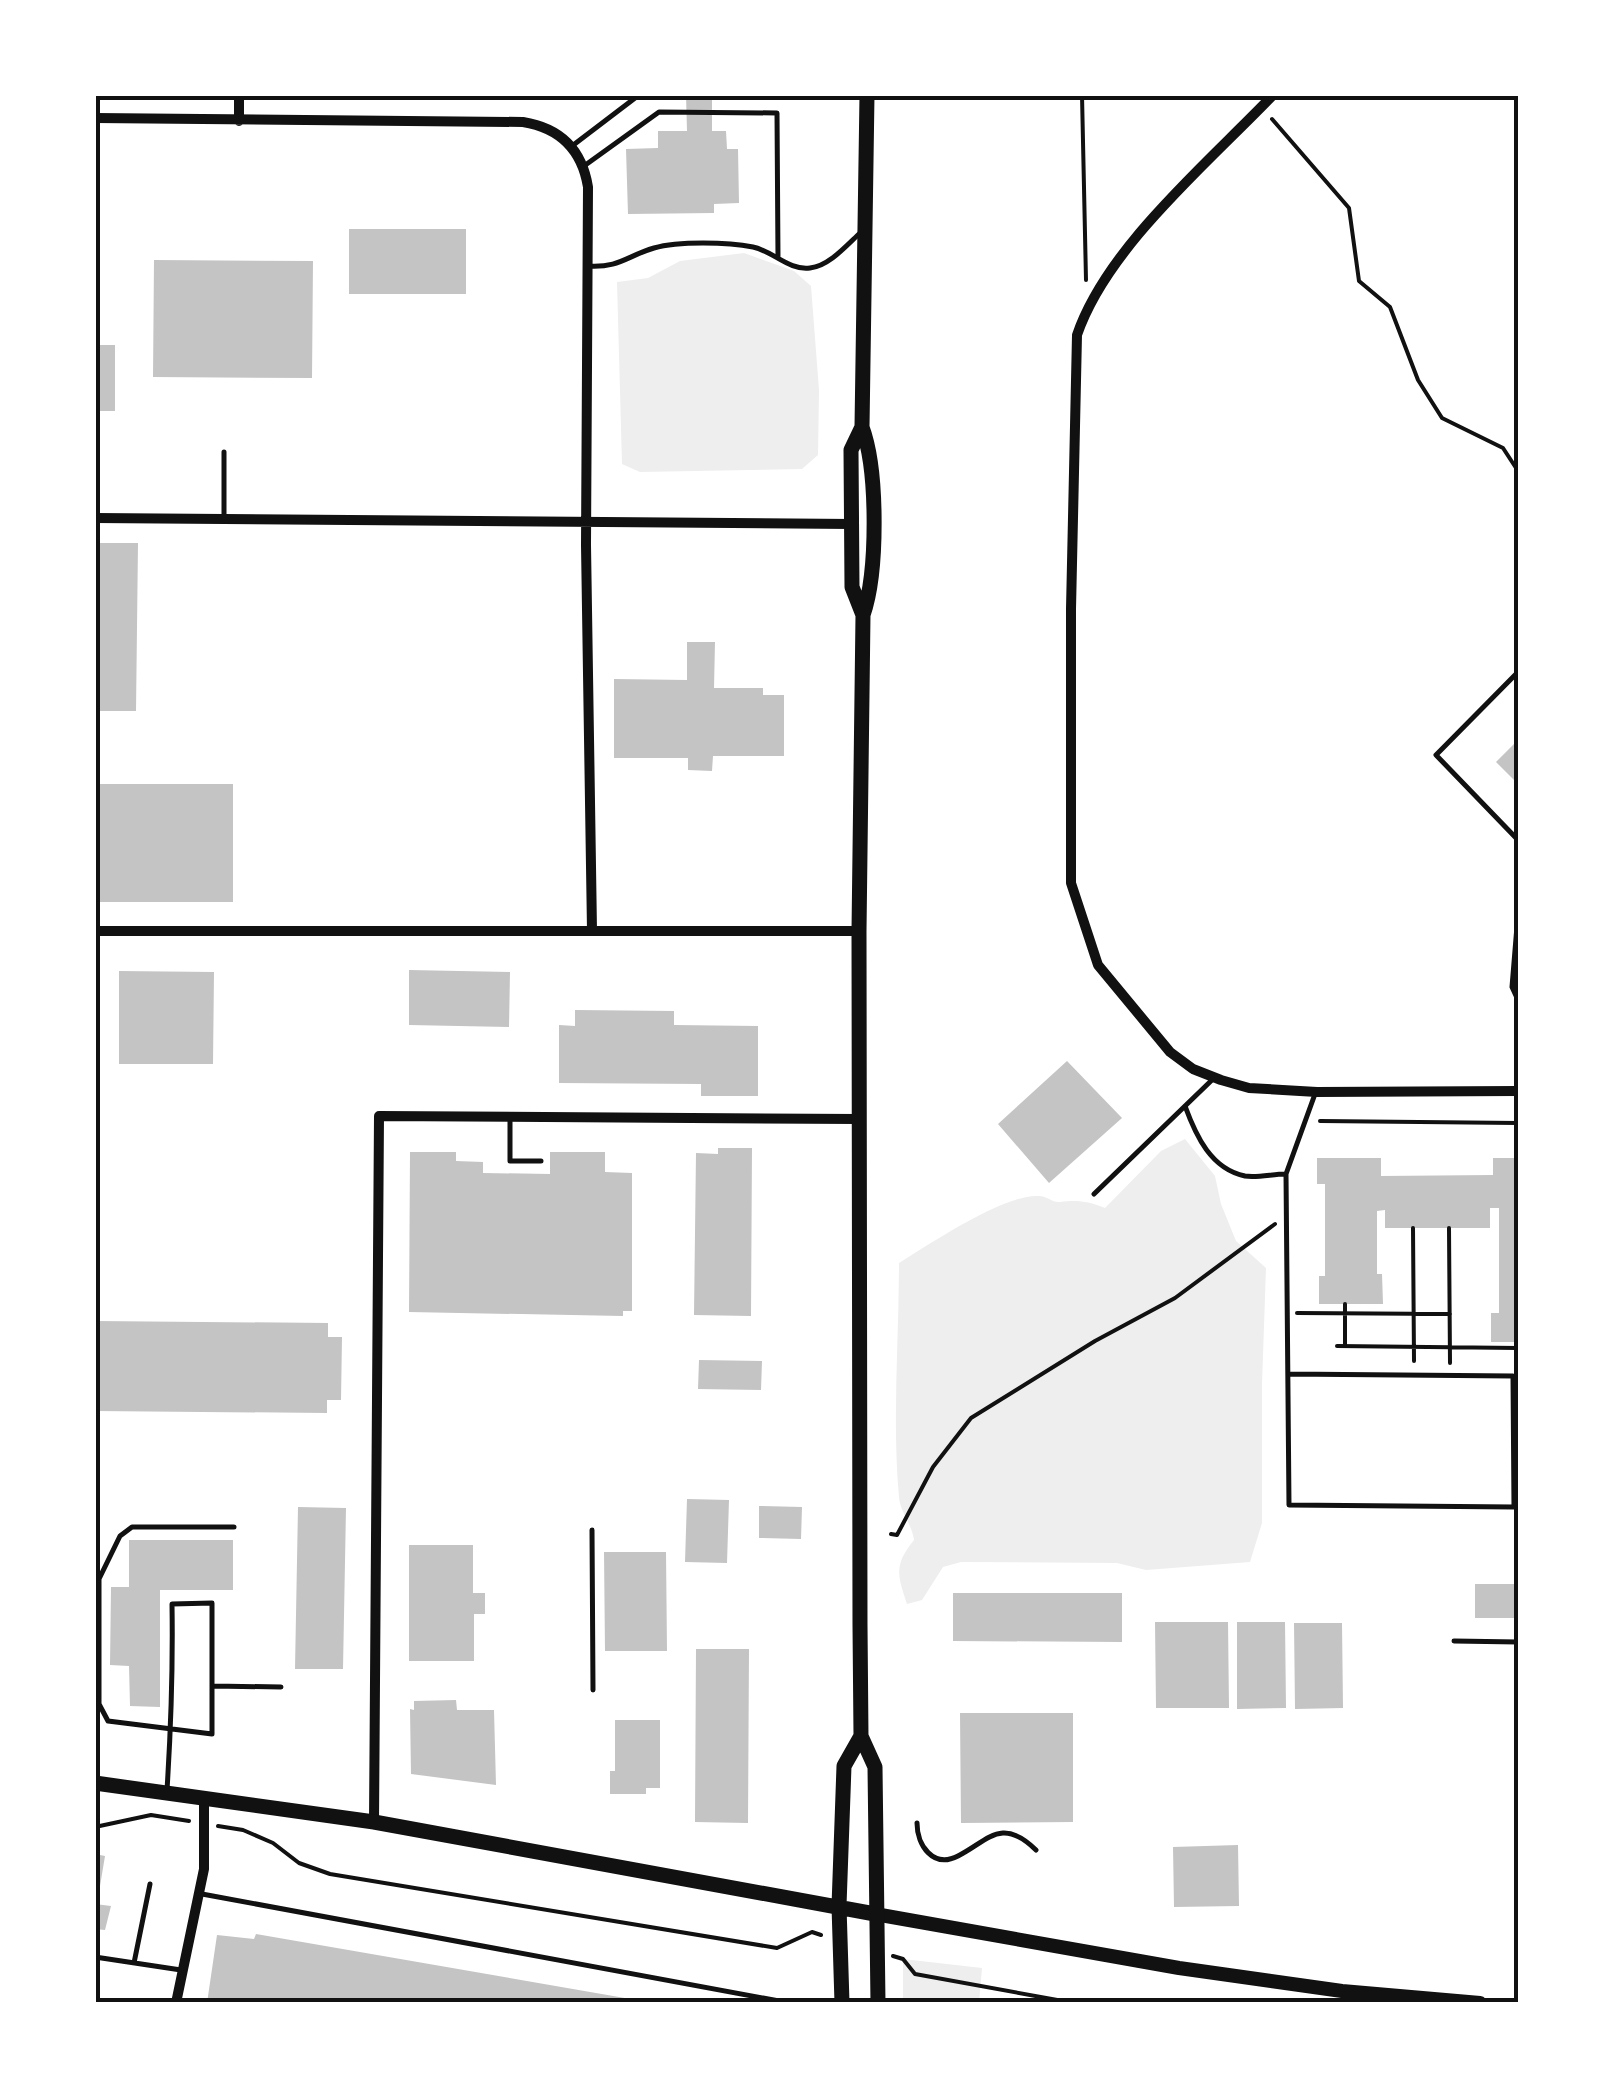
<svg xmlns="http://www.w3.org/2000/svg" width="1613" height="2098" font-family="Barlow,sans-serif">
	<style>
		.green { fill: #eee }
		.building { fill: #c4c4c4 }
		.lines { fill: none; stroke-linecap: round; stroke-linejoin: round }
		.path { stroke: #111; stroke-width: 4 }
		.service { stroke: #111; stroke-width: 5 }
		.minor { stroke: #111; stroke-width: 10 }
		.secondary { stroke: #111; stroke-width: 14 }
		.primary { stroke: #111; stroke-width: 15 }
		.neatline { fill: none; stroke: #111; stroke-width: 4 }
	</style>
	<rect width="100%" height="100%" fill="#fff"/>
	<path class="green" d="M744,253L794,271L811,286L819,390L818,455L802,469L640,472L622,464L617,282L648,278L680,261Z
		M1185,1139L1215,1176L1221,1204L1236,1241L1266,1268L1262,1384V1523L1250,1562L1146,1570L1117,1563L961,1562L943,1567L922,1600L907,1604C897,1574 894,1565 914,1540C912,1524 900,1512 899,1497C892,1420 899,1340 899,1263C928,1245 1006,1193 1039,1196C1047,1196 1053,1203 1060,1202C1078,1200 1087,1201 1105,1208L1161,1151Z
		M903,1959L982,1968L979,2003H903Z"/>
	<path class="building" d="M686,95H712V131H726L727,149H738L739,203L714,204V213L628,214L626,149L658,148V131H687Z
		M349,229H466V294H349Z
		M154,260L313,261L312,378L153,377Z
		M95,345H115V411H95Z
		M95,543H138L136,711H95Z
		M687,642H715L714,688H763V695H784V756H713L712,771L688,770V758H614V679L687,680Z
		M1518,740V784L1496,762Z
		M95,784H233V902H95Z
		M409,970L510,972L509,1027L409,1025Z
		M119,971L214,972L213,1064H119Z
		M575,1010L674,1011V1025L758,1026V1096H701V1084L559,1083V1025L575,1026Z
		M1067,1061L1122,1118L1049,1183L998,1124Z
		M718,1148H752L751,1316L694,1315L696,1153L718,1154Z
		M410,1152H456V1161L483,1162V1173L550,1174V1152H605V1172L632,1173V1311H623V1316L409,1312Z
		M1317,1158H1381V1176L1493,1175V1158H1518V1342H1491V1313H1499V1208H1490V1228H1385V1210L1377,1211V1274H1382L1383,1304H1319V1276H1325V1184H1317Z
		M95,1321L328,1323V1337H342L341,1400H327V1413L95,1411Z
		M699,1360L762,1361L761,1390L698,1389Z
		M687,1499L729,1500L727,1563L685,1562Z
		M759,1506L802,1507L801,1539L759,1538Z
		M298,1507L346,1508L343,1669H295Z
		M129,1540H233V1590H160V1707L130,1706L129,1666L110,1665L111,1587H129Z
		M409,1545H473V1593H485V1614H474V1661H409Z
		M604,1552H666L667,1651H605Z
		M1475,1584H1518V1618H1475Z
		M953,1593H1122V1642L953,1641Z
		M1155,1622H1228L1229,1708H1156Z
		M1237,1622H1285L1286,1708L1237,1709Z
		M1294,1623H1342L1343,1708L1295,1709Z
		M696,1649H749L748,1823L695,1822Z
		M456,1700L457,1710H494L496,1785L411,1774L410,1709L414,1710V1701Z
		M960,1713H1073V1822L961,1823Z
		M615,1720H660V1788H646V1794H610V1771H615Z
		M1238,1845L1239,1906L1174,1907L1173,1847Z
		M95,1854L105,1856L97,1904H95Z
		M95,1904L111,1906L105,1930L95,1929Z
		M256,1934L642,2001L641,2003H207L217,1935L254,1939Z"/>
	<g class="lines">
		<path class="path" d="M1082,95L1086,280
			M1272,119L1349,208L1359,281L1390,307L1418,380L1442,418L1503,448L1518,471
			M1320,1121L1518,1123
			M1413,1228L1414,1361
			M1449,1228L1450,1363
			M1345,1304V1346
			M1297,1313L1450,1314
			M1337,1346L1518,1348
			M891,1534L897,1535L933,1467L971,1418L1095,1341L1175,1298L1275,1224
			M218,1826L243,1830L273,1843L299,1863L330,1874L777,1948L812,1932L821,1935
			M95,1827L151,1815L189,1821
			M893,1956L903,1959L915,1974L1074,2003"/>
		<path class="service" d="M572,146L639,95
			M584,166L659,112L777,113L778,258
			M588,266C619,268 627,256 654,248C678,241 728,242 753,247C773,251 789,271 810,268C829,266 847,245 860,233
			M224,452V516
			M1518,672L1436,755L1518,840
			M1518,914L1512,987L1518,1000
			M1185,1106C1196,1136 1211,1169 1245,1176C1257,1178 1273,1174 1285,1174
			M510,1120V1161H541
			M1094,1194L1214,1078
			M1288,1374L1513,1376L1514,1507L1289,1505L1286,1174L1315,1094
			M592,1530L593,1690
			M1454,1641L1518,1642
			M214,1686L281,1687
			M167,1790C171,1727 173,1666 172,1604L212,1603V1734L108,1721L99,1704V1579L120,1536L132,1527H234
			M917,1823C917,1845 933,1869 958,1856C988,1841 1001,1816 1036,1850
			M202,1894L790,2003
			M95,1957L181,1970
			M134,1963L150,1884"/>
		<path class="minor" d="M239,95V121
			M1273,95C1208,163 1107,247 1077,335L1071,609V883L1098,965L1170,1052L1193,1069L1221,1080L1249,1088L1317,1092L1518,1091
			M95,118L523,122C560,128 582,150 588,187L586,545L592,930
			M95,518L852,524
			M95,931H859
			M374,1822L379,1116L858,1119
			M176,2003L204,1869V1798"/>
		<path class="secondary" d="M875,1914L1179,1968L1342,1991L1480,2003"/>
		<path class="primary" d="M867,95L862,427C878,470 878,572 863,615L859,931L860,1625L861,1736L875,1767L878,2003
			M862,427L851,450L852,587L863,615
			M95,1783L374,1822L875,1914
			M842,2003L839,1906L844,1766L861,1736"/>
	</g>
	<rect width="1613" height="2098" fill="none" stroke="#ffffff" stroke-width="195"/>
	<rect x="98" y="98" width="1418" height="1902" class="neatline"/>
</svg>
